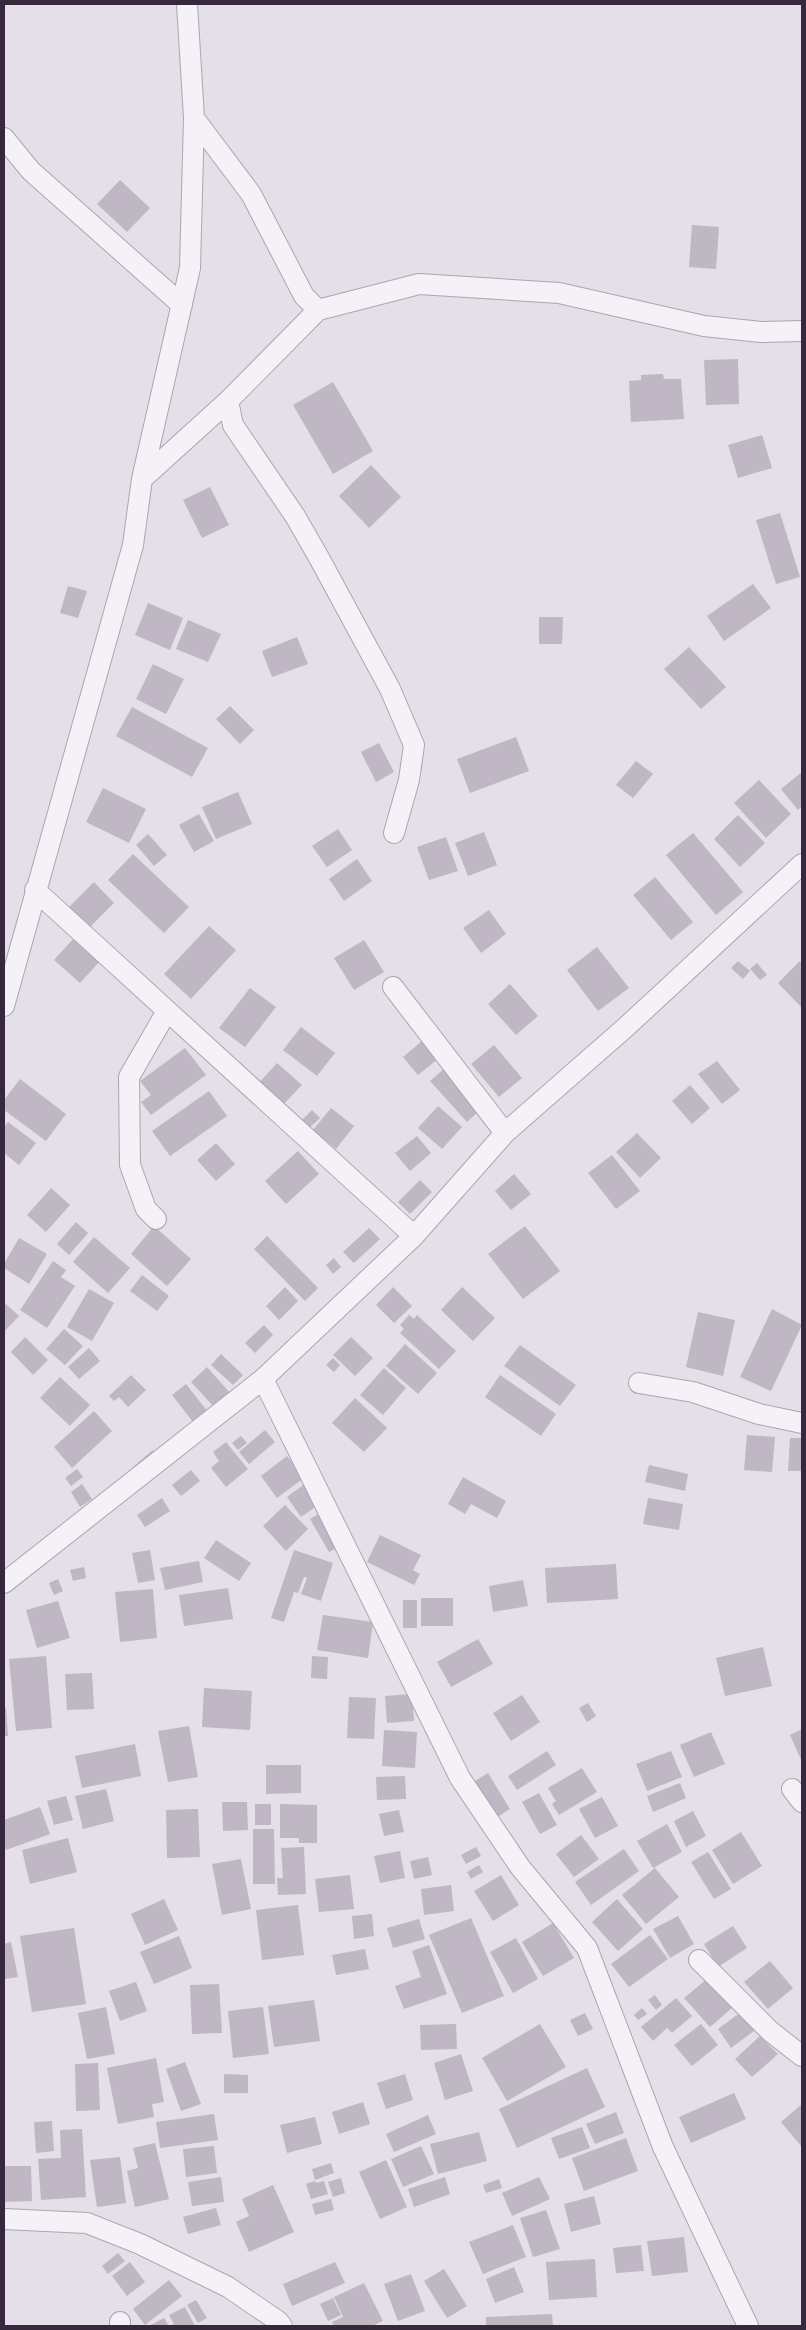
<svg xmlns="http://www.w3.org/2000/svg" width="806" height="2330" font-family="Overpass,sans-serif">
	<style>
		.building { fill: #bfb7c4 }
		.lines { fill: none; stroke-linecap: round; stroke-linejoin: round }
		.minor-casing { stroke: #aca5b2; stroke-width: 22 }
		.minor { stroke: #f4f2f6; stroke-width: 20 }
	</style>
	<rect width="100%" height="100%" fill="#e4dfe8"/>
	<path class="building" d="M120,180L150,208L127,232L97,204Z
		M692,225L719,227L716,269L689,267Z
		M738,359L739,404L706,405L704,360Z
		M663,374L664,379H681L684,419L631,422L629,381L641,380V375Z
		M333,382L373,451L333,474L293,405Z
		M762,435L772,468L738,478L728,445Z
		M371,465L401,497L369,528L339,496Z
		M210,487L229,525L202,538L183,500Z
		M780,513L800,577L776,584L756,520Z
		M753,584L771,608L724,641L707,616Z
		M68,586L87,591L78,618L60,613Z
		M148,603L183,618L170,650L135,635Z
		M539,617H563L562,644H539Z
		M188,620L221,634L208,662L176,649Z
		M297,637L308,664L272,677L262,651Z
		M689,647L726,687L701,709L664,669Z
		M153,664L184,679L166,714L136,699Z
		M230,706L254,730L240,744L216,719Z
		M132,707L208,748L192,777L116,736Z
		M516,737L529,771L470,793L457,759Z
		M379,743L394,772L376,782L361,752Z
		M636,761L653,774L633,798L616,785Z
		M802,772V806L798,810L781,789Z
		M759,780L791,814L766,838L734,803Z
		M103,788L146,809L129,843L86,822Z
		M238,792L252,824L216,839L202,807Z
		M199,814L214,841L194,852L179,825Z
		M738,815L765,843L740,867L714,839Z
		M338,829L352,850L327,867L312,846Z
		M484,832L497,865L468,876L455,843Z
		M693,833L743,892L716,915L666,855Z
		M148,834L167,855L154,866L136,845Z
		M446,837L458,871L429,880L417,847Z
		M133,854L189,907L164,933L108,880Z
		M357,859L372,881L344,901L329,879Z
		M655,877L693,922L671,940L633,895Z
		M94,882L114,903L88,929L68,908Z
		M489,910L506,934L481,953L463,928Z
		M209,926L236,950L191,999L164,974Z
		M75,937L101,960L80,983L54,960Z
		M364,940L384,972L354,990L334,958Z
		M597,947L629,988L598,1011L567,970Z
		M738,961L750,971L743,979L731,968Z
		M800,961L802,964V1008L778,983Z
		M757,963L767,975L760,980L750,969Z
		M510,984L538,1016L516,1035L488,1004Z
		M250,988L276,1007L245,1047L219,1028Z
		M301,1027L335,1053L317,1076L283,1050Z
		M422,1041L438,1059L418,1075L403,1057Z
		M494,1045L522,1078L499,1097L471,1064Z
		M185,1048L206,1075L151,1115L141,1102L151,1095L140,1081Z
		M717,1061L740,1090L722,1104L698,1074Z
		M277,1063L302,1085L281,1107L257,1085Z
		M445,1068L481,1109L467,1122L430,1081Z
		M20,1079L66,1114L46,1141L4,1110V1100Z
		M690,1085L710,1108L692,1124L672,1101Z
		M209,1091L227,1116L170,1156L152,1131Z
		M438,1106L462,1127L442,1149L418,1128Z
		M331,1108L354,1126L336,1149L313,1130Z
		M312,1110L320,1118L308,1129L301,1121Z
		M8,1122L36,1143L19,1165L4,1153V1127Z
		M637,1133L661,1158L640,1178L616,1152Z
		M417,1136L431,1153L410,1171L395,1153Z
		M216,1143L235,1164L216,1181L197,1160Z
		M298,1151L319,1174L286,1204L265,1181Z
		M612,1155L640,1191L616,1209L588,1173Z
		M514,1174L531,1194L511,1210L495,1191Z
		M420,1180L432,1192L410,1214L398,1202Z
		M51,1188L70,1205L46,1232L27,1215Z
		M76,1222L88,1233L69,1255L57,1244Z
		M154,1226L191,1259L167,1286L131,1254Z
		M525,1226L560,1271L523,1299L488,1254Z
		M369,1228L380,1239L354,1263L343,1252Z
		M267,1236L318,1288L305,1301L254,1249Z
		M94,1237L130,1268L108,1293L73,1262Z
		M19,1238L47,1254L29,1284L4,1268V1264Z
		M334,1258L341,1267L333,1274L326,1265Z
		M53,1261L66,1270L61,1277L75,1286L47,1328L20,1310Z
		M142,1275L169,1296L157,1311L130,1291Z
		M285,1287L298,1301L279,1320L266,1306Z
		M393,1287L412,1306L394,1323L376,1305Z
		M462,1287L495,1318L473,1341L441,1310Z
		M89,1289L114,1303L92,1341L67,1327Z
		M6,1304L19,1316L4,1332V1307Z
		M772,1309L802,1325L771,1391L740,1377Z
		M698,1312L735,1320L723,1376L686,1367Z
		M409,1315L414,1319L417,1315L456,1351L439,1369L400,1333L404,1329L400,1325Z
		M264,1325L273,1335L255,1353L245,1343Z
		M64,1329L83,1346L65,1365L46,1349Z
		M25,1337L48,1360L33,1375L11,1352Z
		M351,1337L373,1358L355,1376L333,1355Z
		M405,1344L437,1373L418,1394L386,1366Z
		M520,1345L576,1385L560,1406L504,1366Z
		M89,1348L100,1361L79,1379L68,1367Z
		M221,1354L243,1375L233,1385L211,1365Z
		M333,1358L340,1365L334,1372L326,1365Z
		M207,1367L230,1393L214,1407L191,1382Z
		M384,1368L406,1388L383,1415L360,1395Z
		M131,1375L146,1390L128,1407L119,1397L114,1401L109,1396Z
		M500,1375L556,1414L541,1436L485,1397Z
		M60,1377L90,1405L70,1426L40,1398Z
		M186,1384L208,1412L193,1422L172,1395Z
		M355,1398L387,1428L364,1452L332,1423Z
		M94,1411L112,1431L72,1468L54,1447Z
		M265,1430L275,1442L249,1464L239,1452Z
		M747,1435L775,1437L772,1472L744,1470Z
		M241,1436L247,1443L238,1450L232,1443Z
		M790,1438H802V1471H788Z
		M226,1442L248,1469L226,1487L211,1468L219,1461L213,1452Z
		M153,1450L159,1456L138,1473L133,1467Z
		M287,1456L304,1478L277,1498L261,1476Z
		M649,1465L688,1474L685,1491L645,1482Z
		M77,1469L83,1477L71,1486L65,1478Z
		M191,1470L200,1481L181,1496L172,1485Z
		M463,1477L506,1501L497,1518L471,1504L465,1514L448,1504Z
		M306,1483L321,1503L301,1517L287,1497Z
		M82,1484L92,1499L80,1507L71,1492Z
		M162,1498L170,1511L145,1527L137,1515Z
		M648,1498L683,1504L679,1530L643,1524Z
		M285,1505L308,1529L286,1551L263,1526Z
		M325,1510L344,1544L329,1552L310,1519Z
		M380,1535L421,1555L413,1570L420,1574L414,1585L367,1562Z
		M216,1540L251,1563L239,1581L204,1558Z
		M150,1550L155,1580L138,1583L132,1553Z
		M294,1550L333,1563L321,1601L301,1594L307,1578L304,1577L298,1593L294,1592L284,1622L271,1618Z
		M199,1561L203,1582L165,1590L160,1568Z
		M616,1564L618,1599L547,1603L545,1568Z
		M84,1567L86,1578L73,1581L70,1570Z
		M58,1579L63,1591L54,1595L49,1583Z
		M523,1580L528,1606L493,1612L489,1586Z
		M228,1588L233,1619L184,1626L179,1595Z
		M153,1589L157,1638L120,1642L115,1592Z
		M421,1598H453V1626H421Z
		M403,1600H417V1628H403Z
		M58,1601L70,1638L37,1648L26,1610Z
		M323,1615L373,1622L368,1658L317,1650Z
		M478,1639L493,1664L451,1687L437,1662Z
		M763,1647L772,1686L725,1696L716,1658Z
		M46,1656L52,1728L16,1731L9,1659Z
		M312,1656L328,1657L327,1679L311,1678Z
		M92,1673L94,1709L67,1710L65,1674Z
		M204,1688L252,1691L250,1730L202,1727Z
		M412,1694L414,1721L387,1723L385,1696Z
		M522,1695L540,1722L511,1741L493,1713Z
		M349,1697L376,1698L374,1739L347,1738Z
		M588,1703L596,1716L587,1722L579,1708Z
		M4,1708H6L8,1736H4Z
		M189,1726L198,1777L168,1782L158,1731Z
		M802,1729V1762L790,1735Z
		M384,1730L417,1732L415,1768L382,1766Z
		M711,1732L725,1764L694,1777L680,1745Z
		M135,1744L141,1776L82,1788L75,1756Z
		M547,1751L556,1765L517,1790L508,1776Z
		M671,1751L682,1777L647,1791L636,1764Z
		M266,1765H301V1793L266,1794Z
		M582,1768L597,1792L559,1815L552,1804L556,1801L548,1788Z
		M488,1773L510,1809L496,1818L473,1782Z
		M405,1776L406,1799L377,1800L376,1777Z
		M680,1783L686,1798L653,1812L647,1796Z
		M106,1789L114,1821L83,1829L75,1796Z
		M539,1793L557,1825L540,1834L522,1802Z
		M66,1796L73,1820L54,1825L47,1801Z
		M602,1797L618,1826L595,1838L579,1809Z
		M222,1802H247L248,1830L223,1831Z
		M255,1804H271V1825H255Z
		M280,1804L317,1805V1843H299V1838H280Z
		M40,1807L50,1834L6,1850L4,1843V1820Z
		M198,1809L200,1857L167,1858L166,1810Z
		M399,1810L404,1832L384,1836L379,1814Z
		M693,1811L706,1836L686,1847L674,1821Z
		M667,1824L682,1852L653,1868L637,1841Z
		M253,1829H274L275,1884H253Z
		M741,1832L762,1866L733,1884L712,1850Z
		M581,1835L599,1859L574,1877L556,1854Z
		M68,1838L77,1872L30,1884L22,1850Z
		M304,1847L306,1894L278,1895L277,1878H283L281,1848Z
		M476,1847L481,1856L466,1864L461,1855Z
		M624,1849L639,1871L591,1905L575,1882Z
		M400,1851L405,1878L380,1883L374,1856Z
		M708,1852L731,1889L714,1899L691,1862Z
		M428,1857L432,1875L414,1879L410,1861Z
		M241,1859L251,1909L222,1915L212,1864Z
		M479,1865L483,1872L471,1879L467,1872Z
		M655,1868L679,1897L646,1924L622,1895Z
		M350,1875L354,1909L319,1912L315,1879Z
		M501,1875L519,1905L493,1921L474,1891Z
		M451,1885L454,1911L424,1915L421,1889Z
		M164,1899L178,1930L145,1945L131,1914Z
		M617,1899L643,1929L618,1951L592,1922Z
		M298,1905L304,1955L262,1960L256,1910Z
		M372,1914L374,1936L354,1939L352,1916Z
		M678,1916L694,1944L670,1958L653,1929Z
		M471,1918L504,1996L462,2013L429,1935Z
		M419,1919L425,1939L393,1948L387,1928Z
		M553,1923L574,1958L543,1976L522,1942Z
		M733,1926L747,1948L718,1967L704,1944Z
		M74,1928L86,2004L32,2012L20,1936Z
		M650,1935L668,1959L629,1987L611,1964Z
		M179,1936L192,1968L154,1984L140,1952Z
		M516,1938L538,1979L513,1993L490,1952Z
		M11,1942L18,1977L4,1979V1944Z
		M429,1945L447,1994L404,2009L395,1986L421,1977L412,1951Z
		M365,1949L369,1969L336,1975L332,1955Z
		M770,1961L793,1988L768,2009L744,1982Z
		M707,1979L732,2008L710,2027L684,1998Z
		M136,1982L147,2011L120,2021L109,1991Z
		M219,1984L222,2033L192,2034L190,1985Z
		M655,1995L662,2005L656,2010L648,2000Z
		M676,1998L692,2016L672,2033L667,2028L653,2041L641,2027Z
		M314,2000L320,2041L274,2047L268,2006Z
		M106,2007L115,2054L87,2059L78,2013Z
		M263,2007L269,2054L233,2058L228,2011Z
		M642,2008L647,2014L638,2020L634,2015Z
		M741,2012L754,2031L731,2048L718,2029Z
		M585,2013L593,2029L578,2036L570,2020Z
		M456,2024L457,2049L421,2050L420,2025Z
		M540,2024L566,2067L507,2101L482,2058Z
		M701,2024L718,2045L692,2066L674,2045Z
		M760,2036L778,2054L752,2077L735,2059Z
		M461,2054L473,2091L445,2100L434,2063Z
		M156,2058L164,2102L152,2104L154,2117L118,2124L107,2068Z
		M185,2062L201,2104L181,2111L166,2069Z
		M98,2063L100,2110L76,2111L75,2064Z
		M587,2068L605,2107L517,2148L499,2109Z
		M224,2074L248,2075V2093H224Z
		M405,2074L413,2100L386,2109L377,2083Z
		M734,2093L746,2119L691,2143L679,2117Z
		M363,2102L370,2124L339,2134L332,2112Z
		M802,2104V2147L781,2122Z
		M616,2112L624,2133L595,2144L586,2124Z
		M214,2114L218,2140L160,2148L156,2122Z
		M428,2115L436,2134L394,2152L386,2134Z
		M315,2117L322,2144L287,2153L280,2125Z
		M52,2121L54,2151L36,2153L34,2122Z
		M582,2127L590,2148L559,2159L551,2138Z
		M82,2129L86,2197L41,2200L38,2159L61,2158L60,2130Z
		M479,2132L487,2161L438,2174L430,2144Z
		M626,2138L638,2171L584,2191L572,2158Z
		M155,2143L169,2199L135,2207L127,2171L138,2168L133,2148Z
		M214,2146L217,2173L186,2177L183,2149Z
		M421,2146L434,2174L403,2187L391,2159Z
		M120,2157L126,2203L97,2207L90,2160Z
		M386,2160L407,2207L380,2219L359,2172Z
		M331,2163L334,2173L315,2180L312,2169Z
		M4,2166H31L32,2201L4,2202Z
		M221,2177L224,2202L192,2206L188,2182Z
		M445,2177L450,2194L414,2207L408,2189Z
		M539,2177L550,2199L512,2216L502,2193Z
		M341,2178L345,2193L333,2197L328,2182Z
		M499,2179L502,2188L486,2193L483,2185Z
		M315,2181L316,2183L324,2181L328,2194L311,2199L306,2184Z
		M273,2185L294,2232L249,2252L236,2222L249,2216L242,2199Z
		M594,2196L601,2224L571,2232L564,2204Z
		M331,2199L334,2210L315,2215L312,2204Z
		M216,2208L221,2225L188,2234L183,2217Z
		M546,2210L560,2249L533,2257L520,2218Z
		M513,2225L526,2257L483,2274L469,2242Z
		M684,2237L688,2272L652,2276L647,2241Z
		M641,2245L644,2271L616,2273L613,2248Z
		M118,2253L125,2261L108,2274L102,2266Z
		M595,2259L597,2297L549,2300L546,2262Z
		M130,2262L145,2282L127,2296L112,2276Z
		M335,2262L345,2283L292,2306L283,2284Z
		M514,2267L524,2292L495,2303L486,2279Z
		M444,2269L467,2306L447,2318L424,2281Z
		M411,2274L425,2311L398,2321L384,2284Z
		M169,2280L182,2296L145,2325L133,2309Z
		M364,2283L383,2321L372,2326H334L332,2322L343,2317L334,2297Z
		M333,2298L341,2315L328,2321L320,2304Z
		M196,2300L207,2318L198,2323L187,2305Z
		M185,2307L195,2326H169L174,2324L169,2315Z
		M552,2314L553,2326H486V2317Z
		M164,2318L169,2326H152L151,2325Z"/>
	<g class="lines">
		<g class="minor-casing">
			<path id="minor" d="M194,118L251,194L304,296L318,310L419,284L559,293L704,326L761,332L802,331
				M4,138L31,171L182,305
				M228,401L318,310
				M142,479L228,401L233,425L295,516L318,556L390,689L414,745L409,780L394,833
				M35,890L414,1236
				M393,987L505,1133
				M4,1006L133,545L142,479L190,268L194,118L187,4
				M156,1219L146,1209L130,1165L129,1077L167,1011
				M263,1379L460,1778L520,1867L587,1948L663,2147L748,2326
				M639,1383L693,1392L759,1414L802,1423
				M4,1583L263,1379L414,1236L505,1133L626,1027L802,864
				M792,1789L802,1802
				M699,1960L770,2031L802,2056
				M4,2219L87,2223L140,2244L228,2287L278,2321L282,2326
				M120,2322V2326"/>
		</g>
		<use href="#minor" class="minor"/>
	</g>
	<rect width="806" height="2330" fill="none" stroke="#36293e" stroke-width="10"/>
</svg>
